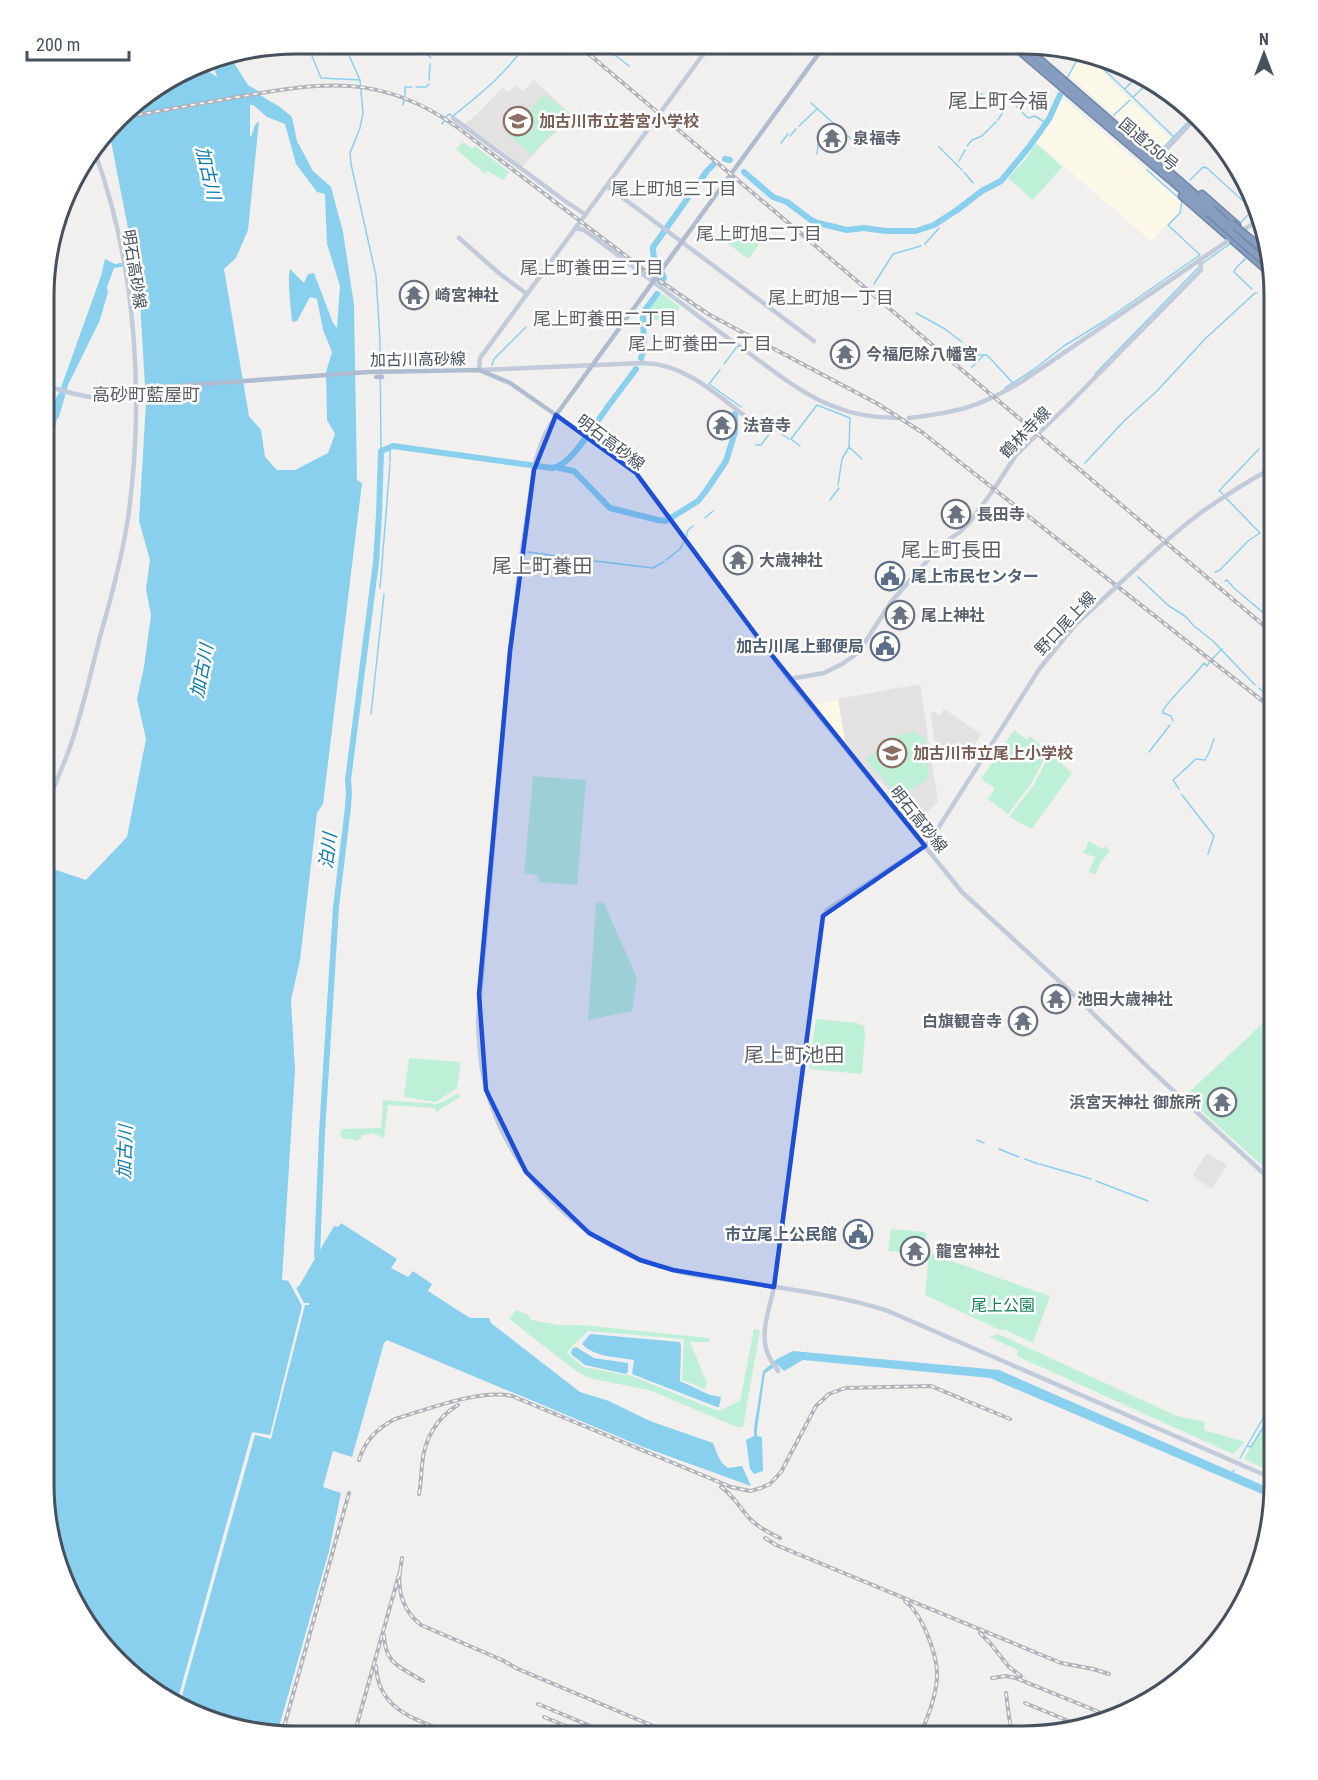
<svg xmlns="http://www.w3.org/2000/svg" width="1318" height="1780" font-family="'Roboto Condensed','Noto Sans JP',sans-serif">
	<style>
		.commercial { fill: #fdf9e9 }
		.education { fill: #e3e1e1 }
		.green { fill: #bdf0d6 }
		.water { fill: #89d0ee; fill-rule: evenodd }
		.pier { fill: #f2f0ef }
		.lines { fill: none; stroke-linecap: round; stroke-linejoin: round }
		.stream { stroke: #89d0ee; stroke-width: 1.5 }
		.river { stroke: #89d0ee; stroke-width: 6 }
		.highway-casing { stroke: #7188ab; stroke-width: 9 }
		.secondary { stroke: #c2cbd9; stroke-width: 4.5 }
		.primary { stroke: #afbccf; stroke-width: 4.5 }
		.highway { stroke: #869dbf; stroke-width: 6 }
		.rail-casing { stroke: #b1b4ba; stroke-width: 4 }
		.rail { stroke: #fff; stroke-width: 1.5; stroke-dasharray: 4.5; stroke-linecap: butt }
		.highway-bridge-casing { stroke: #7188ab; stroke-width: 9; stroke-linecap: butt }
		.secondary-bridge { stroke: #c2cbd9; stroke-width: 4.5 }
		.primary-bridge { stroke: #afbccf; stroke-width: 4.5 }
		.highway-bridge { stroke: #869dbf; stroke-width: 6 }
		.marked { fill: #1d4ed8; fill-opacity: 0.2; stroke: #1d4ed8; stroke-width: 4.5; stroke-linejoin: round }
		.labels { text-anchor: middle; stroke-width: 5; stroke-linejoin: round; paint-order: stroke }
		.education-label { font-size: 16px; font-weight: bold; fill: #785e54; stroke: #fff; text-anchor: start }
		.worship-label { font-size: 16px; font-weight: bold; fill: #5b616d; stroke: #fff; text-anchor: start }
		.street-label { font-size: 16px; fill: #47515e; stroke: #fff }
		.service-label { font-size: 16px; font-weight: bold; fill: #4e5e75; stroke: #fff; text-anchor: end }
		.park-label { font-size: 16px; fill: #158255; stroke: #fff }
		.water-label { font-size: 18px; font-style: italic; fill: #097daf; stroke: #fff }
		.neighbourhood-label { font-size: 18px; fill: #5c5f65; stroke: #fff }
		.quarter-label { font-size: 20px; fill: #5c5f65; stroke: #fff }
		.rim { fill: none; stroke: #47515e; stroke-width: 3 }
	</style>
	<rect width="100%" height="100%" fill="#f2f0ef"/>
	<path class="commercial" d="M1081,54L1103,72L1117,87L1171,139L1161,149L1154,150L1069,75Z
		M1061,100H1064L1101,131L1181,201L1179,212L1151,241L1036,142L1050,121Z
		M838,700L845,740L843,741L813,705Z"/>
	<path class="education" d="M534,80L572,115V117L544,143L522,167L500,149L463,125L476,115L501,89L504,88L509,92L515,85L523,91Z
		M920,684L938,802L917,821L879,780L876,781L854,754L845,740L838,699Z
		M944,709L981,734L968,756L938,761L930,713L936,712L937,715H940Z
		M1207,1153L1227,1165L1213,1188H1210L1198,1180L1197,1181L1193,1174Z"/>
	<path class="green" d="M544,94L571,115V117L543,142L532,155L508,135Z
		M463,142L472,149L475,146L509,172L503,180L488,171L485,174L456,149Z
		M1036,143L1062,167L1033,200L1008,178L1025,160Z
		M743,228L761,242L748,259L725,241L732,230L738,235Z
		M661,293L680,307L668,323L663,320H646L649,309Z
		M1014,730L1027,740L1030,736L1048,752L1031,784L1008,814L988,799L995,788L981,779Z
		M917,731L918,736H924L929,778L899,797L865,759L887,745L888,738Z
		M1050,753L1072,773L1032,829L1009,817L1034,785Z
		M533,776L586,780L577,885L539,882V876L524,873Z
		M1089,841L1103,849L1106,846L1110,851L1101,862L1095,875L1089,872L1095,857L1083,853Z
		M596,903H604L637,978L632,1011L588,1020Z
		M1274,1013V1176L1185,1096Z
		M816,1019L857,1023L864,1026L865,1034L862,1074L809,1069Z
		M409,1058L461,1062L457,1088L436,1102L404,1097Z
		M459,1093L460,1097L436,1112L435,1108L388,1105L384,1138L373,1133L364,1135L357,1141L351,1139H344L340,1136L342,1129L381,1128L383,1100L438,1104Z
		M891,1229L924,1232L926,1234L925,1254L888,1251Z
		M929,1253L1050,1296L1033,1343L1006,1330H1000L925,1295Z
		M516,1310L530,1316L531,1320L559,1325H581L709,1338L710,1342H690L707,1383L705,1389L682,1380L684,1339L588,1331C581,1339 572,1345 567,1353L583,1367L632,1376L718,1411L740,1401L754,1329L760,1331L743,1427H737L649,1390L589,1378L575,1370L509,1319Z
		M998,1334L1177,1416L1205,1422L1204,1430L1245,1442L1233,1454L1017,1356L1018,1350L989,1337Z
		M1273,1408L1274,1409V1473L1244,1459Z"/>
	<path class="water" d="M231,54L232,60L248,85L258,91L260,95L280,107L292,117L297,141L313,171L331,187L343,232L354,305L357,480L362,483L323,804L317,813L300,960L291,1000L295,1070L282,1280L291,1281L295,1289L299,1286L334,1226L338,1227L341,1223L397,1259L391,1268L408,1277L413,1271L432,1284L428,1291L470,1318H489L491,1323L580,1392L609,1401L650,1421L713,1443C717,1453 719,1462 728,1468L742,1466L751,1486L643,1447L387,1340L384,1343L352,1457L333,1451L323,1487L341,1493L329,1551L277,1734H263L155,1694L106,1651L70,1596L44,1484L45,878L47,867L86,880L127,837L146,739L137,699L144,667L151,615L146,589L150,560L139,521L146,403L138,270L134,265L114,268L107,287L108,292L100,320L68,385L59,417L57,419L45,473V434L51,406L59,393L101,276L105,259L115,264L133,261L134,259L109,131L130,106L200,66L217,77L211,59ZM250,105H253L267,117L285,124L296,164L317,192L325,194L327,244L340,286L337,328L333,323L314,273L308,274L304,283L290,269C287,283 291,306 292,322L297,321L310,297L317,299L323,330L332,352L326,372L327,420L335,434L328,453L295,470H277L265,457L261,430L249,416L224,269L236,258L248,230L259,121L255,125L251,137L250,136Z
		M590,1334L680,1342L681,1347L680,1381L710,1395L721,1397L719,1407H717L632,1374L634,1360C616,1357 594,1357 582,1344Z
		M576,1347L594,1358L628,1363V1371L626,1374L585,1365L571,1354L572,1349Z
		M793,1351L999,1370L1274,1490V1499L990,1378L803,1360L784,1371L778,1365L765,1373L757,1429V1436L762,1437L763,1471L754,1474L750,1469L746,1440L754,1436V1428L763,1371L777,1359Z"/>
	<path class="pier" d="M287,1278H291L304,1303H309V1305H305L271,1439L255,1435L180,1703L177,1702L252,1432L270,1435L302,1306Z"/>
	<g class="lines">
		<path class="stream" d="M307,44L321,78L360,80
			M344,44L360,80L363,113L360,128L350,153L351,164L376,276L380,342L381,451
			M423,44L424,51
			M604,44V47
			M349,49L366,45
			M607,49L629,66
			M428,55L431,58
			M1089,55L1174,137
			M429,80L430,64
			M1066,80L1081,53
			M416,87H426L429,84
			M1125,89L1139,74
			M980,93L1003,112L998,120
			M1009,95L1017,107L1028,118L1035,116L1046,123
			M405,96V87H412
			M1133,97L1150,81
			M811,103L851,139
			M403,105L404,100
			M1114,115L1130,100
			M446,117L449,114L453,116C480,94 506,74 526,44
			M442,124L444,121
			M799,126L817,109
			M790,136L796,129
			M781,143L788,134
			M967,146L972,140L982,136L996,122
			M939,147L962,170
			M1162,149L1193,117
			M817,154L818,145L833,125
			M959,161L965,150
			M1233,165L1242,179L1244,178
			M964,172L973,183
			M1190,180L1203,167L1207,168L1242,200
			M1240,223L1254,209
			M925,244L939,228
			M1246,258L1235,269L1234,272L1252,289
			M1203,263L1231,243
			M874,284L893,254L921,246
			M916,313L945,329L962,342
			M966,345L978,355H987L1012,382
			M724,364L736,348
			M492,365L494,359L526,327
			M972,367L983,356
			M720,370L709,384L741,407
			M1095,374L1198,268
			M1005,388L1033,370L1064,346L1106,320L1200,255L1168,225L1180,213L1182,201L1147,170
			M756,445H761L773,429L776,430L789,439
			M800,446L791,439L817,405L850,418L849,447L842,459L838,485
			M390,447V462
			M849,447L862,459
			M1085,463L1125,420L1157,391L1205,339L1255,293H1257
			M1223,494L1219,491L1259,449
			M830,500L839,488
			M705,518L713,511
			M686,537L688,530L693,526
			M528,552L593,561
			M666,560L680,549L684,542
			M595,561L653,568L664,562
			M1215,572L1220,570L1248,541L1260,533L1226,498
			M1138,577L1169,606L1185,616L1194,626L1213,641L1255,685
			M1225,581L1227,580L1234,588L1274,622
			M380,588L390,464
			M1212,659L1222,649
			M1259,688L1274,701
			M371,714L384,594
			M1173,721L1171,716L1163,713V710C1175,693 1191,680 1204,663L1207,666L1210,661
			M1149,752L1170,725
			M1179,789L1173,780L1196,759L1205,760L1209,753L1214,739
			M1182,795L1214,836L1208,854
			M977,1140L984,1143
			M999,1149L1019,1157
			M1025,1159L1038,1164
			M1040,1164L1091,1179
			M1096,1181L1148,1201
			M1248,1446L1251,1447L1272,1413L1274,1414
			M1240,1458L1270,1406
			M1233,1472L1234,1470"/>
		<path class="river" d="M725,159L730,160
			M744,172L773,197L787,202L811,220L818,223L847,230L864,228L886,231H916L934,225L957,210L982,191L1001,181L1029,147L1049,119L1060,95
			M660,284L664,278C660,266 652,260 653,247L707,171L713,165
			M641,358L644,349L643,316L645,310L657,294
			M606,409L636,369
			M559,468L574,471L610,508L658,520L666,521L698,501L706,491L726,461L735,432V414
			M317,1256L322,1133L336,907L348,807L349,793L348,780L376,562L379,514L381,451L393,446L552,468C570,467 593,426 605,411"/>
		<g class="highway-casing">
			<path id="highway" d="M1014,46L1209,213
				M1024,46L1212,209
				M1202,194L1237,225
				M1182,196L1269,272"/>
		</g>
		<path class="secondary" d="M710,45L480,358L479,370L644,363C688,364 721,399 754,423
			M453,118L565,201L586,215
			M1229,161V167L1252,200
			M1154,162L1195,119
			M607,186L814,341
			M576,228L584,230C638,269 691,312 746,351C774,371 802,395 835,407C855,415 876,418 898,418
			M1239,233L1257,221
			M459,238L500,274L527,294
			M45,386C63,390 89,400 107,397C116,395 126,391 135,389
			M909,418C961,412 986,405 1030,376L1232,238
			M1119,584C1146,559 1173,533 1203,511C1226,495 1250,480 1274,467
			M789,679L824,673L842,664L858,653L891,602L942,544L960,532L969,523L994,489L1016,455L1067,406L1201,270L1200,259
			M45,804L50,798C56,781 64,764 70,747C83,710 91,671 101,633C112,595 122,557 128,518C145,398 136,263 94,150
			M778,1371C775,1366 770,1360 768,1354C759,1334 770,1307 774,1287L823,916L827,910L925,846L930,841L1040,668L1076,624L1115,588
			M1274,1479L888,1311C839,1295 787,1289 736,1281C715,1278 694,1276 673,1270C585,1249 510,1177 486,1088C480,1067 479,1043 478,1020L510,651L521,557L535,462L544,436L556,415L636,473L789,679L962,892L1071,992L1152,1071L1274,1183"/>
		<path class="primary" d="M699,218L825,45
			M376,377H382
			M135,389L368,372L479,370L510,383L556,415L629,315"/>
		<use href="#highway" class="highway"/>
		<g class="rail-casing">
			<path id="rail" d="M577,44L1274,634
				M120,118C159,111 198,104 238,97C323,82 381,73 457,127L647,272L708,314L878,404L923,433L1274,710
				M359,1460C365,1440 377,1428 395,1419C429,1409 479,1389 512,1396L731,1487L750,1491L761,1488L770,1484L781,1472L816,1406L829,1394L845,1388L931,1386L1010,1419
				M721,1487C733,1495 740,1508 750,1519C759,1528 769,1533 780,1538
				M419,1494C421,1484 421,1475 422,1465C424,1440 436,1418 458,1405
				M765,1538L776,1545L1061,1663L1093,1669L1109,1674
				M400,1571C397,1592 404,1612 421,1625L502,1660L518,1669L677,1736
				M905,1601C922,1614 938,1655 937,1677C936,1698 927,1718 920,1736
				M980,1633L990,1643L1009,1667L1021,1676
				M384,1635C385,1665 401,1667 423,1681
				M376,1666C378,1712 419,1720 455,1735
				M992,1678L1006,1676L1016,1678L1109,1716
				M1006,1693L1009,1717L1013,1736
				M1025,1703L1076,1724
				M538,1704L612,1735
				M544,1717L588,1735
				M282,1734L349,1493
				M1002,1734L1003,1736
				M354,1735L400,1571L402,1558
				M536,1735H537"/>
		</g>
		<use href="#rail" class="rail"/>
		<g class="highway-bridge-casing">
			<path id="highway-bridge" d="M1212,209L1231,227
				M1209,213L1267,264
				M1231,223L1264,250"/>
		</g>
		<path class="secondary-bridge" d="M1115,588L1119,584"/>
		<path class="primary-bridge" d="M629,315L699,218"/>
		<use href="#highway-bridge" class="highway-bridge"/>
	</g>
	<path class="marked" d="M556,415L636,473L762,643L925,846L823,916L774,1287L673,1270L640,1260L589,1233L526,1172L486,1090L479,994L510,651L534,470Z"/>
	<defs>
		<g id="school-ring" transform="scale(1.5)"><circle r="9.5" fill="#fff" stroke="#8d6e63" stroke-width="1.5"/><path d="M0-5L7-2L0 1L-7-2ZM-4 1L0 2.5L4 1V4Q0 6-4 4Z" fill="#8d6e63"/></g>
		<g id="temple-ring" transform="scale(1.5)"><circle r="9.5" fill="#fff" stroke="#6b7280" stroke-width="1.5"/><path d="M0-6L5-2H3V0L6.5 2.5H4V6H1.5V3h-3V6H-4V2.5H-6.5L-3 0V-2H-5Z" fill="#6b7280"/></g>
		<g id="civic-ring" transform="scale(1.5)"><circle r="9.5" fill="#fff" stroke="#5c6f8a" stroke-width="1.5"/><path d="M-.6-6.5H3V-4.5H.6V-3L4-1V1h2V6H-6V1h2V-1L-.6-3ZM-1.2 2.5V6h2.4V2.5Z" fill="#5c6f8a"/></g>
	</defs>
	<g fill-rule="evenodd">
		<use href="#school-ring" x="518" y="121"/>
		<use href="#temple-ring" x="832" y="138"/>
		<use href="#temple-ring" x="414" y="295"/>
		<use href="#temple-ring" x="845" y="354"/>
		<use href="#temple-ring" x="722" y="425"/>
		<use href="#temple-ring" x="956" y="514"/>
		<use href="#temple-ring" x="738" y="560"/>
		<use href="#civic-ring" x="890" y="576"/>
		<use href="#temple-ring" x="900" y="615"/>
		<use href="#civic-ring" x="885" y="646"/>
		<use href="#school-ring" x="892" y="753"/>
		<use href="#temple-ring" x="1056" y="999"/>
		<use href="#temple-ring" x="1023" y="1021"/>
		<use href="#temple-ring" x="1222" y="1102"/>
		<use href="#civic-ring" x="858" y="1234"/>
		<use href="#temple-ring" x="915" y="1251"/>
	</g>
	<g class="labels">
		<g class="education-label">
			<text x="539" y="127">加古川市立若宮小学校</text>
			<text x="913" y="759">加古川市立尾上小学校</text>
		</g>
		<g class="worship-label">
			<text x="853" y="144">泉福寺</text>
			<text x="435" y="301">崎宮神社</text>
			<text x="866" y="360">今福厄除八幡宮</text>
			<text x="743" y="431">法音寺</text>
			<text x="977" y="520">長田寺</text>
			<text x="759" y="566">大歳神社</text>
			<text x="921" y="621">尾上神社</text>
			<text x="1077" y="1005">池田大歳神社</text>
			<text x="1002" y="1027" text-anchor="end">白旗観音寺</text>
			<text x="1201" y="1108" text-anchor="end">浜宮天神社 御旅所</text>
			<text x="936" y="1257">龍宮神社</text>
		</g>
		<g class="street-label">
			<text transform="translate(1149 144) rotate(40)" y="6">国道250号</text>
			<text transform="translate(135 269) rotate(81)" y="6">明石高砂線</text>
			<text transform="translate(418 359) rotate(-1)" y="6">加古川高砂線</text>
			<text transform="translate(1025 432) rotate(-46)" y="6">鶴林寺線</text>
			<text transform="translate(611 442) rotate(37)" y="6">明石高砂線</text>
			<text transform="translate(1065 623) rotate(-47)" y="6">野口尾上線</text>
			<text transform="translate(919 819) rotate(51)" y="6">明石高砂線</text>
		</g>
		<g class="service-label">
			<text x="911" y="582" text-anchor="start">尾上市民センター</text>
			<text x="864" y="652">加古川尾上郵便局</text>
			<text x="837" y="1240">市立尾上公民館</text>
		</g>
		<g class="park-label">
			<text x="1003" y="1311">尾上公園</text>
		</g>
		<g class="water-label">
			<text transform="translate(208 173) rotate(77)" y="6">加古川</text>
			<text transform="translate(202 671) rotate(-79)" y="6">加古川</text>
			<text transform="translate(328 851) rotate(-83)" y="6">泊川</text>
			<text transform="translate(125 1152) rotate(-88)" y="6">加古川</text>
		</g>
		<g class="neighbourhood-label">
			<text x="674" y="195">尾上町旭三丁目</text>
			<text x="759" y="240">尾上町旭二丁目</text>
			<text x="592" y="274">尾上町養田三丁目</text>
			<text x="831" y="304">尾上町旭一丁目</text>
			<text x="605" y="325">尾上町養田二丁目</text>
			<text x="700" y="350">尾上町養田一丁目</text>
			<text x="146" y="401">高砂町藍屋町</text>
		</g>
		<g class="quarter-label">
			<text x="998" y="108">尾上町今福</text>
			<text x="951" y="557">尾上町長田</text>
			<text x="542" y="573">尾上町養田</text>
			<text x="794" y="1062">尾上町池田</text>
		</g>
	</g>
	<path d="M0 0H1318V1780H0ZM296 54H1022A242 242 0 0 1 1264 296V1484A242 242 0 0 1 1022 1726H296A242 242 0 0 1 54 1484V296A242 242 0 0 1 296 54Z" fill="#fff" fill-rule="evenodd"/>
	<path class="rim" d="M296 54H1022A242 242 0 0 1 1264 296V1484A242 242 0 0 1 1022 1726H296A242 242 0 0 1 54 1484V296A242 242 0 0 1 296 54Z"/>
	<g transform="translate(1264 54)" stroke="#ffffff" stroke-width="4.5" paint-order="stroke">
	<path d="M0-4.5L10 22L0 15L-10 22Z" fill="#47515e"/>
	<text y="-9" font-size="16" font-weight="bold" text-anchor="middle" fill="#47515e">N</text>
	</g>
	<path d="M27 51v9h102v-9" fill="none" stroke="#47515e" stroke-width="3"/>
	<text x="36" y="51" font-size="18" fill="#47515e" stroke="#ffffff" stroke-width="4.5" paint-order="stroke">200 m</text>
</svg>
